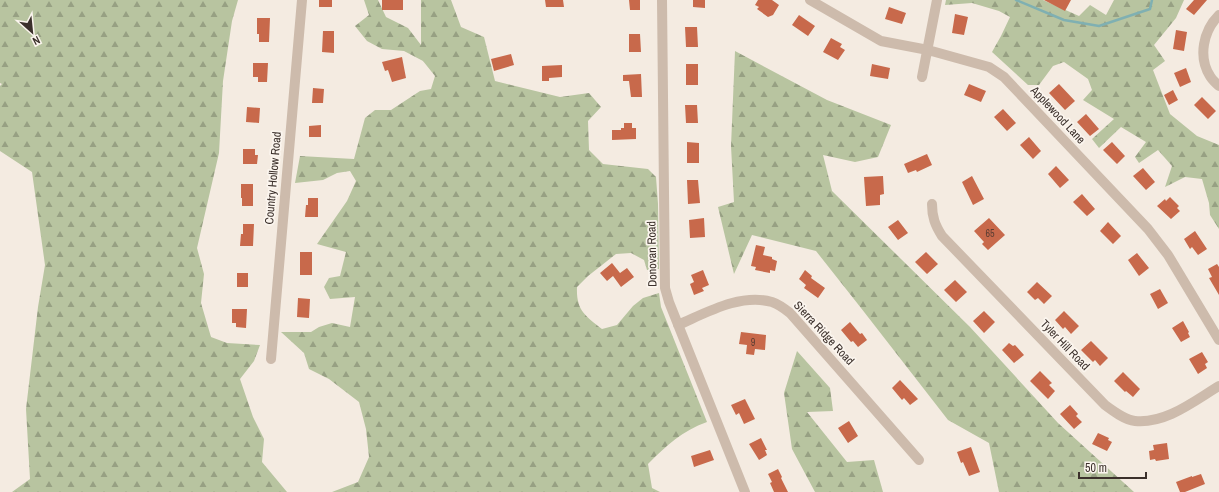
<svg xmlns="http://www.w3.org/2000/svg" width="1219" height="492" font-family="'Archivo Narrow',sans-serif">
	<style>
		.forest { fill: url(#forest-firs) }
		.lines { fill: none; stroke-linecap: round; stroke-linejoin: round }
		.stream { stroke: #7fb0b2; stroke-width: 2.5 }
		.building { fill: #c8694b }
		.street { stroke: #cdbbac; stroke-width: 10 }
		.labels { text-anchor: middle; stroke-width: 3.5; stroke-linejoin: round; paint-order: stroke }
		.number-label { font-size: 10px; fill: #5e3e33 }
		.street-label { font-size: 12px; fill: #3b302b; stroke: #fbf5ee }
	</style>
	<defs>
		<pattern id="forest-firs" width="22" height="20" patternUnits="userSpaceOnUse"><rect width="22" height="20" fill="#b8c4a0"/><path d="M5 1l3.5 6h-7zM16 11l3.5 6h-7z" fill="#97a083"/></pattern>
	</defs>
	<rect width="100%" height="100%" fill="#f4ebe1"/>
	<path class="forest" d="M0,0H238L232,21L223,81L219,153L197,248L204,274L201,303L211,337L227,343L260,345L254,361L240,379L253,417L264,439L262,462L287,492H12L30,479L26,409L38,307L45,265L32,172L0,151V86L2,84L0,83Z
		M364,0H378L386,17L408,28L421,45V0H451L461,27L484,37L495,81L560,97L589,93L601,107L588,121L589,150L603,164L648,169L656,177L658,204L659,269L647,270L644,260L631,253L616,254L588,276L577,287C576,310 585,316 602,329L617,325L633,306L643,298L659,293L661,307L707,422C682,431 667,445 648,464L652,488L660,492H332L358,482L369,457L366,429L359,402L329,379L309,369L304,353L281,332H311L319,327L332,323L350,327L355,297L330,299L324,287L329,278L340,276L346,252L317,244L347,201L356,181L350,171L337,173L323,180L295,183L300,156L354,159L365,118L375,110H391L420,91L431,89L435,76L423,61L404,51L382,49L367,41L355,26L369,15Z
		M946,0H1043L1079,16L1090,5L1106,15L1114,0H1184L1176,18L1154,45L1165,61L1153,70L1170,114L1197,136L1219,145V229L1210,215L1209,203L1202,179L1185,177L1165,187L1172,166L1158,150L1139,163L1135,157L1146,142L1121,127L1099,148L1092,139L1114,119L1083,100L1092,90L1088,79L1064,62L1053,66L1039,85H1028L992,52L1001,36L1010,17L999,11L972,3L945,5Z
		M735,51L827,100L891,125L878,157L855,162L823,155L832,191L970,327L1058,423L1134,492H999L989,443L948,420L861,308L816,251L752,235L734,274L718,207L734,202L731,146Z
		M797,351L830,388L833,411L807,412L847,462L874,460L883,492H815L792,449L784,393Z"/>
	<g class="lines">
		<path class="stream" d="M1016,0L1064,20L1099,26L1150,9L1152,0"/>
	</g>
	<path class="building" d="M319,0H332V7H319Z
		M382,0H403V10H382Z
		M545,0H563L564,7H546Z
		M629,0H640V10H630Z
		M693,0H705V8L693,7Z
		M758,0H772L779,5L773,15L768,17L757,9L759,7L755,5Z
		M1044,0H1071L1065,11Z
		M1194,0H1207L1194,15L1186,9Z
		M889,7L906,13L902,24L885,19Z
		M955,14L968,17L964,35L952,33Z
		M799,15L815,26L808,36L792,25Z
		M257,18H270L269,42H259V34H257Z
		M685,27H697L698,47H686Z
		M1176,30L1187,32L1184,51L1173,49Z
		M323,31H334V53L322,52Z
		M629,34H640L641,52H629Z
		M831,38L842,44L840,47L845,50L838,60L823,52Z
		M511,54L514,65L494,71L491,59Z
		M402,57L406,78L392,82L388,70L385,71L382,62Z
		M253,63H268L267,82H258V77H253Z
		M686,64H698V85H686Z
		M872,64L890,68L888,79L870,76Z
		M562,65V77L549,78V81H542V66Z
		M1186,68L1191,82L1180,87L1174,73Z
		M641,74L642,97H631L629,81H623V75Z
		M969,84L986,91L981,102L964,95Z
		M1059,84L1075,101L1065,110L1049,93Z
		M313,88L324,89L323,103H312Z
		M1173,90L1178,100L1169,105L1164,95Z
		M1202,97L1216,111L1208,119L1194,105Z
		M685,105H697L698,123H686Z
		M247,107L260,108L259,123L246,122Z
		M1003,109L1016,123L1007,131L994,117Z
		M1086,114L1099,129L1090,136L1077,122Z
		M624,123H632V128H636V139L612,140V130H621V128H624Z
		M321,125V137H309V126Z
		M1029,137L1041,151L1033,159L1020,145Z
		M687,142L699,143V163H687Z
		M1112,142L1125,156L1117,164L1103,150Z
		M243,149H255V155H258L257,164H243Z
		M927,154L932,165L917,172L916,170L908,173L904,164Z
		M1056,166L1069,180L1060,188L1048,174Z
		M1143,168L1155,182L1146,190L1133,176Z
		M883,176L884,194L880,195V205L866,206L864,177Z
		M972,176L984,199L973,205L962,182Z
		M687,180H698L700,203L688,204Z
		M241,184H253V206H242V198H241Z
		M1082,194L1095,209L1087,216L1073,202Z
		M1170,197L1179,206L1177,208L1180,211L1171,219L1157,206L1165,199L1166,201Z
		M308,198H318V217H305L306,205H308Z
		M704,218L705,237L690,238L689,220Z
		M989,218L1005,235L988,250L982,244L984,242L974,231Z
		M898,220L908,233L898,240L888,227Z
		M1108,222L1121,236L1113,244L1100,231Z
		M243,224H254L253,246H240L241,234H243Z
		M1195,231L1207,249L1198,255L1192,247L1190,249L1184,239Z
		M756,245L765,247L763,255L772,257V259L777,261L775,271L770,270V273L755,270L756,267L751,266Z
		M300,252H312V275H300Z
		M926,252L938,264L927,274L915,262Z
		M1137,253L1149,268L1139,276L1128,260Z
		M612,263L620,273L627,268L634,277L621,287L613,276L607,281L600,273Z
		M1217,264L1219,267V295L1209,278L1212,277L1208,269Z
		M703,270L709,285L702,288L704,291L694,295L690,284L694,282L691,275Z
		M805,270L812,276L811,278L825,288L818,298L804,288L806,285L799,279Z
		M237,273H248V287H237Z
		M955,280L967,292L956,302L944,290Z
		M1037,282L1052,296L1044,304L1038,298L1035,300L1027,292Z
		M1160,289L1168,303L1158,309L1150,294Z
		M298,298L310,299L309,318L297,317Z
		M232,309H247L246,328L236,327V323H232Z
		M984,311L995,322L984,333L973,321Z
		M1064,311L1079,326L1071,334L1065,327L1063,329L1055,320Z
		M1183,321L1189,332L1188,333L1190,337L1181,342L1172,328Z
		M850,322L860,334L862,333L867,340L858,347L853,341L851,342L841,330Z
		M741,332L766,335L765,350L755,349L754,355L746,354L747,345L739,344Z
		M1091,341L1108,358L1100,366L1095,360L1093,362L1081,350Z
		M1009,343L1013,346L1015,345L1024,355L1014,363L1002,350Z
		M1202,352L1208,362L1205,364L1207,368L1198,374L1189,359Z
		M1040,371L1052,383L1049,385L1055,391L1048,399L1030,381Z
		M1123,372L1140,389L1133,397L1126,391L1125,392L1114,381Z
		M900,380L918,399L910,405L904,398L902,400L892,388Z
		M745,399L755,419L744,424L739,413L736,415L731,405Z
		M1070,405L1078,414L1076,416L1082,422L1074,429L1060,414Z
		M849,421L858,436L848,443L838,428Z
		M1098,433L1109,438L1108,440L1112,442L1107,451L1092,444Z
		M761,438L767,450H765L767,455L759,460L749,444Z
		M1167,443L1169,459L1156,461L1155,459L1150,460L1149,451L1154,450L1153,445Z
		M971,447L980,472L969,476L963,462L961,463L957,452Z
		M710,450L714,460L694,467L691,456Z
		M778,469L782,477L781,478L788,492H774L770,483L772,482L768,474Z
		M1201,474L1205,484L1185,492H1180L1176,482L1192,476V477Z"/>
	<g class="lines">
		<path class="street" d="M662,0L665,288L669,302L745,492
			M810,0L881,41L928,50L989,67L1004,77L1148,229L1168,255L1219,340
			M1219,15C1203,31 1198,57 1210,76C1212,80 1216,83 1219,86
			M922,77L937,0
			M932,204C932,217 935,225 942,236L1105,405C1113,411 1125,420 1135,421C1166,424 1194,401 1219,386
			M678,325C706,313 740,293 772,302C778,304 785,309 790,313L919,460
			M271,359L302,0"/>
	</g>
	<g class="labels">
		<g class="number-label">
			<text x="990" y="237">65</text>
			<text x="753" y="346">9</text>
		</g>
		<g class="street-label">
			<text transform="translate(1058 115) rotate(47)" y="4">Applewood Lane</text>
			<text transform="translate(273 178) rotate(-85)" y="4">Country Hollow Road</text>
			<text transform="translate(652 254) rotate(-91)" y="4">Donovan Road</text>
			<text transform="translate(824 333) rotate(47)" y="4">Sierra Ridge Road</text>
			<text transform="translate(1065 345) rotate(46)" y="4">Tyler Hill Road</text>
		</g>
	</g>
	<g transform="translate(32 32) rotate(153)" stroke="#fbf5ee" stroke-width="3" paint-order="stroke">
	<path d="M0-3L7 15L0 10L-7 15Z" fill="#3b302b"/>
	<text y="-6" font-size="11" font-weight="bold" text-anchor="middle" fill="#3b302b">N</text>
	</g>
	<path d="M1079 472v6h67v-6" fill="none" stroke="#3b302b" stroke-width="2"/>
	<text x="1085" y="472" font-size="12" fill="#3b302b" stroke="#fbf5ee" stroke-width="3" paint-order="stroke">50 m</text>
</svg>
